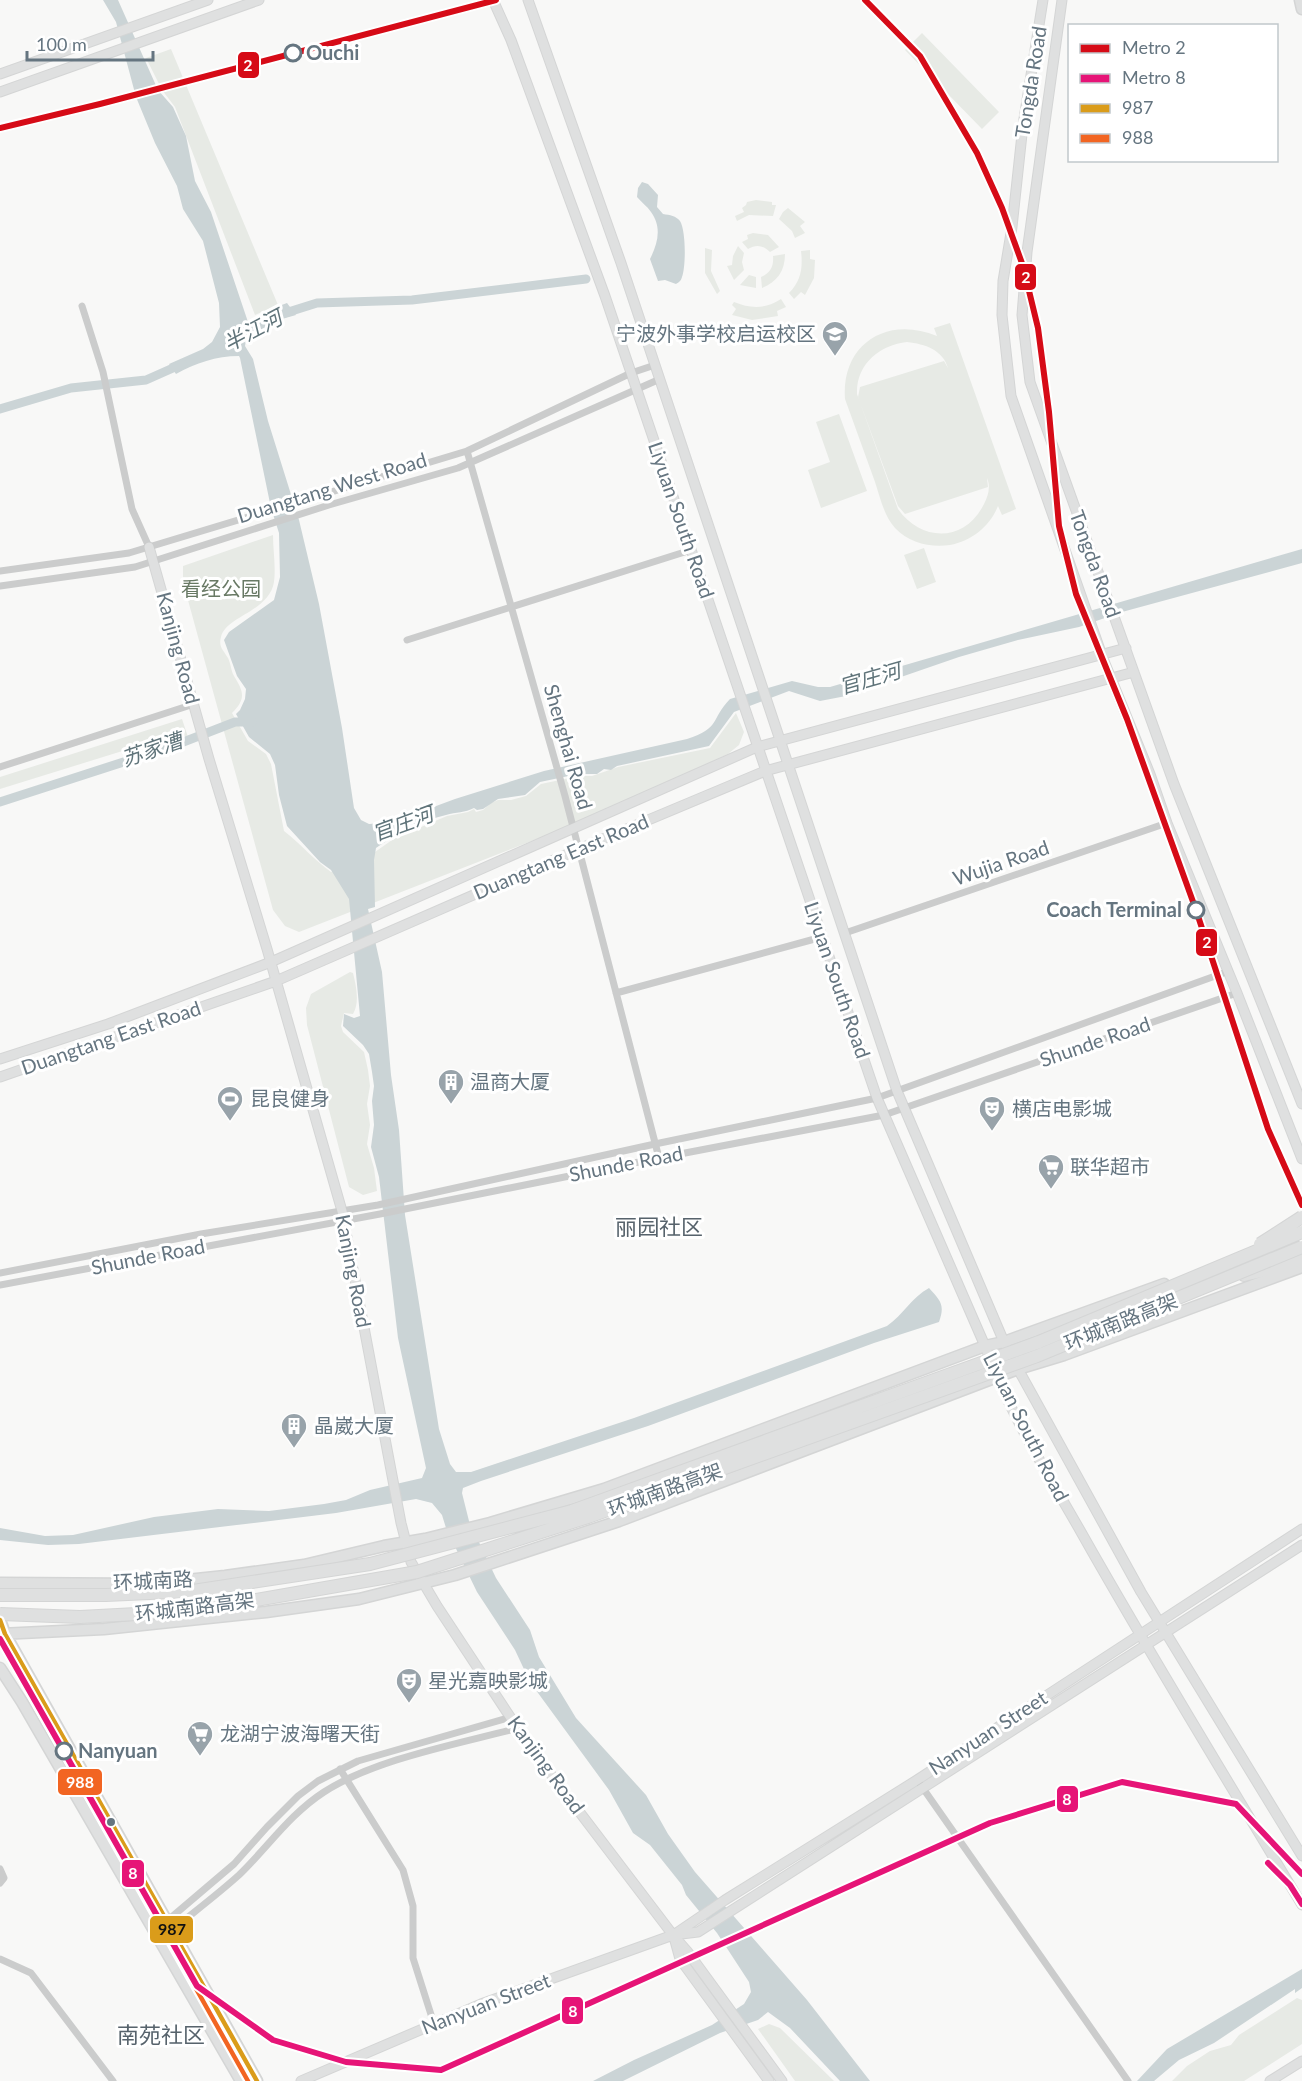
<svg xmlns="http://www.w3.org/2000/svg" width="1302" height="2081" font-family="Lato,'Noto Sans SC',sans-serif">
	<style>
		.green { fill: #e7eae5; fill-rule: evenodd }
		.water { fill: #cbd4d6 }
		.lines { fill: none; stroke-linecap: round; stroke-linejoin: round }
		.canal { stroke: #cbd4d6; stroke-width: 9 }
		.secondary-casing { stroke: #d4d5d5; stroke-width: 11 }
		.primary-casing { stroke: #d4d5d5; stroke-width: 13 }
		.highway-casing { stroke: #d4d5d5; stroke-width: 14 }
		.street { stroke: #cbcccc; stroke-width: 7 }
		.secondary { stroke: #dfe0e0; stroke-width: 9 }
		.primary { stroke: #dfe0e0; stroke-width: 10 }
		.highway { stroke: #dfe0e0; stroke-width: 12 }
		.highway-bridge-casing { stroke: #d4d5d5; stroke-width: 14; stroke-linecap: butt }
		.highway-bridge { stroke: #dfe0e0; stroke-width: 12 }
		.bus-1-casing { stroke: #fff; stroke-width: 9 }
		.bus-2-casing { stroke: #fff; stroke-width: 9 }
		.bus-1 { stroke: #da9c1a; stroke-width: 4.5 }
		.bus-2 { stroke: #f26522; stroke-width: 4.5 }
		.metro-1-casing { stroke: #fff; stroke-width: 10 }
		.metro-2-casing { stroke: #fff; stroke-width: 10 }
		.metro-1 { stroke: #d60b17; stroke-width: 6 }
		.metro-2 { stroke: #e61477; stroke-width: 6 }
		.stop-dot { fill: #fff; stroke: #657580; stroke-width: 3 }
		.bus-dot { fill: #657580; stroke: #fff; stroke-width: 2 }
		.labels { text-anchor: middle; stroke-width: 6; stroke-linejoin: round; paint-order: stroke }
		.stop-label { font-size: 20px; font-weight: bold; fill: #657580; stroke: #fff; text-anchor: start }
		.street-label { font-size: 20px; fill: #657580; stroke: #fff }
		.poi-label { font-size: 20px; fill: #657580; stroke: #fff; text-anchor: start }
		.park-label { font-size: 20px; fill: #687964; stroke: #fff }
		.water-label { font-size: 21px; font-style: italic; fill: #60747a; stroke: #fff }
		.quarter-label { font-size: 22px; fill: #57636c; stroke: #fff }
		.line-badge { stroke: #fff; stroke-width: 2 }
		.badge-label { font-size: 16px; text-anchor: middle; font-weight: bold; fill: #fff }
		.pale-badge-label { font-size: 16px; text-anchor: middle; font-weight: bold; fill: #111 }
	</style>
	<rect width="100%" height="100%" fill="#f8f8f7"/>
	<path class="green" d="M922,33L999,112L982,129L905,50Z
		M171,49L278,305L255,315L175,107L162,90L146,58Z
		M756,200L772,202V205H776L773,216L749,215L737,221L735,216L744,212L742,208L746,205L747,202Z
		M788,208L805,222L800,226L805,233L795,238L792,231L779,219L783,212Z
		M753,233L768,235L779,247L770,252C763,245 756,244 748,249L742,242L748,239L747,235Z
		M738,246L744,253L742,262L744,270L734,280L727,266L732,265L733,256Z
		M705,248L712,250L711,271L720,291L717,294L705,273Z
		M810,250V259L815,260L814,278L805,295L801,292L794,299L789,293C801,281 803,268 801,251Z
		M785,254C785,271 777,282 762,288L761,277C770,273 774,267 773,256Z
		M749,275L756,277V288L740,285Z
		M781,299L786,307L777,311L778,316L752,320L732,315L736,309L732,305L734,302C751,309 766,309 781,299Z
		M950,323L1016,509L1002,515L998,506C990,526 972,541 950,545C931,548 909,543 895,528C884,516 880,497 875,482C865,454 855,427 845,399C841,344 887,315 937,336L934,328ZM907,342C925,344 943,350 948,368L944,361L860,387L858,397L898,506L905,514L988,487L987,478C991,487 988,496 984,504C965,543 921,542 898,509L857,394C856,364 880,345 907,342Z
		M839,414L867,491L821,508L808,470L830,462L816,422Z
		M273,535C273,550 276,567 274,582C269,612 226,616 221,637C218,647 224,651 228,658C231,664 231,671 234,676C243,691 247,698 232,713L248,741L266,754L271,764L284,831C301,844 314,860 331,872L375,852L392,840L421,827L447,816L468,812L474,809L476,812L483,810L491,803L498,800H511L526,796L541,784L579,776H592L618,767L710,748L736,713L744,732L739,745L728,754L702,766L560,830L299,932L285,926L273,910L183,582V566Z
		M924,548L936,582L917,589L904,555Z
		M182,719L188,737L174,735L0,789V777Z
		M350,972L353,973C356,985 360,1003 353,1014L344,1013L341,1026L343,1032L364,1052L368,1070L370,1086L367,1104L370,1125L367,1144L374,1168L377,1191L363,1195L349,1187L307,1025L306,1008L311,994Z
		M1297,1998L1302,2000V2044L1244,2081H1172L1187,2066L1210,2051L1231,2045L1239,2035Z
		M769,2024L780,2028L834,2081H795L758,2029Z"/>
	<path class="water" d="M103,0H118L158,90L173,107L186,136L195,181L211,212L248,322L252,323C258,321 259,318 264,314C271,309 279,306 287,303L296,315L282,319L252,334L246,340L245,346L253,359L268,421L299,520L319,604L342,728L354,808L361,820L369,824L393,822L455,799L544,771L687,739C721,728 710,720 730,699L792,681L818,687H830L1302,549V563L1122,612L1079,627L1018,640L959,657L846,696L820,701L789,691L734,712L709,746L617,766L611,770L604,769L597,774H578L540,782L525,795L498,799L483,809L477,810L474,808C465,813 456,812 446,815C421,821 396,834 376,848L374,860L375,907L368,909L382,972L391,1075L399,1130L405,1215L439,1429L450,1464L456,1472H471L634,1418L887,1326C903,1315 912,1297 929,1288C941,1301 945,1305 939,1322L874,1343L648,1426L481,1481L463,1488L462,1493L469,1521L496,1578L530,1630L539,1657L576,1718L646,1795L668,1834L695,1872L807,2000L870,2081H840L790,2028L768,2012L758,2020L720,2033L623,2081H593L634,2060L712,2025L744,2004L751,1992L749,1982L717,1933L686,1895L682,1885L650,1845L633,1833L609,1790L530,1682L515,1650L477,1592L446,1528L442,1515L432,1503L416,1499L336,1513L79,1544L48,1545L0,1540V1528L45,1536L73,1535L154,1517L218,1509L269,1511L324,1504L346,1500L370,1490L422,1478L426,1468L398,1338L379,1177L371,1147L374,1125L372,1101L374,1086L372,1072L369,1054L363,1045L343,1026L344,1014L354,1018L360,1016L349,899L331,870L320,862L287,826L279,795L275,765L270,754L249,737L236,714L240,710L245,699L246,689L237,676L224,640L229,632L274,600L280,577L279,533L271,508L240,358L239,356C216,356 196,363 176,374L169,364L203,349L212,342L220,327L219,303L203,241L183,209L177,186L155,143L136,97L116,22Z
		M642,182L648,184L658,195L657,207L663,214C670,215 676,216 680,221C686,230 686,267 682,277C681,281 679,282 676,284L665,280L658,281L650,259C658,243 662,227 651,212C647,206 641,202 637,197L638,188Z
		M1302,1969V1988L1295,1993V1989L1214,2043L1179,2060L1154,2081H1137L1167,2049Z"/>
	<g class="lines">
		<path class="canal" d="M282,314L317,303L412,300L586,279
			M0,409L71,388L146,380L182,364
			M0,802L173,746L235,722H252"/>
		<g class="secondary-casing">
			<path id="secondary" d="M493,0L511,40L605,296L877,1098L985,1346C1008,1412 1047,1472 1081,1532C1152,1658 1228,1781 1302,1905
				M528,0L621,263L897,1091L1004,1342L1018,1369L1141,1592L1302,1856
				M1043,0L1023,125L1012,227L1003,281L1002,315L1011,396L1104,661L1150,774L1167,823L1237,993L1302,1159
				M1062,0L1027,252L1022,315L1030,382L1174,784L1302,1104
				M0,74L208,0
				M0,92L259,0
				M149,547L209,759L267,949L342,1211L401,1523L411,1562L437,1606L530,1747L673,1935L687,1951L782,2081
				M0,1059L108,1024L271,962L757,747L1126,648
				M0,1077L276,981L579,849L765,771L1134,672
				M675,1934L725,1900L917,1780L1302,1529
				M674,1937L680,1959L769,2081
				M301,2081L481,2004L673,1935L698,1932L1302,1545
				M1270,2081L1302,2061"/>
		</g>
		<g class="primary-casing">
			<path id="primary" d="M1300,0L1302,9
				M0,1583L149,1584L225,1576L304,1565L384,1546L425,1539L490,1523L604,1489L985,1346L1004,1342L1164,1284
				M0,1620L5,1634L257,2081
				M0,1634L104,1629L266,1612L359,1599L455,1575L619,1521L1018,1369L1064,1355L1302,1267
				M0,1668L22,1702L241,2081"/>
		</g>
		<g class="highway-casing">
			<path id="highway" d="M1244,1275L1282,1266L1302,1258"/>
		</g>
		<path class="street" d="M82,306L103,372L132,509L149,547
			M467,451L565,796L659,1158
			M0,571L129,553L467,451L631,373L655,365
			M0,586L135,567L329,505L458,468L660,379
			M407,640L691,550
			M0,767L194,704
			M845,933L1167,823
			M616,993L822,937
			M0,1273L201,1234L378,1205L655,1144L877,1098L1229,971
			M0,1285L380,1214L659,1158L884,1115L1237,993
			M340,1769L403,1870L413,1906V1958L434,2024
			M920,1784L1128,2081
			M0,1869L4,1878L0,1883
			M167,1921L234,1864L267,1827L298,1796L318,1781L358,1761L511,1717
			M172,1930C194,1912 218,1894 239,1875C268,1847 290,1814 324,1792C375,1759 458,1744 518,1728
			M0,1959L31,1973L113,2081"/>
		<use href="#secondary" class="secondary"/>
		<use href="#primary" class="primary"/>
		<use href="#highway" class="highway"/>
		<g class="highway-bridge-casing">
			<path id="highway-bridge" d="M1260,1244L1302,1217
				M0,1595H106L193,1591L370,1564L572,1511L1039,1342L1302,1232
				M0,1614L80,1617L193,1611L417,1572L588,1517L1037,1356L1302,1247"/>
		</g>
		<use href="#highway-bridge" class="highway-bridge"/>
		<g class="bus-1-casing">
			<path id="bus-1" d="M0,1620L5,1634L257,2081"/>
		</g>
		<g class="bus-2-casing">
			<path id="bus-2" d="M0,1640L248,2081"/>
		</g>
		<use href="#bus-1" class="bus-1"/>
		<use href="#bus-2" class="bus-2"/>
		<g class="metro-1-casing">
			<path id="metro-1" d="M865,0L920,56L977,153L1002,208L1023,266L1038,328L1049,412L1059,526L1076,594L1127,719L1196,910L1268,1129L1302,1205
				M0,128L100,104L496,0"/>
		</g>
		<g class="metro-2-casing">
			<path id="metro-2" d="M0,1639L197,1986L273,2040L346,2062L441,2070L990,1823L1122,1782L1236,1804L1302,1874
				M1268,1863L1290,1885L1302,1904"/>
		</g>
		<use href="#metro-1" class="metro-1"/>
		<use href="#metro-2" class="metro-2"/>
	</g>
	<defs>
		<g id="school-pin" transform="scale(1.35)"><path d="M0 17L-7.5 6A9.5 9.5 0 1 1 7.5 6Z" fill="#98a3aa" stroke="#fff"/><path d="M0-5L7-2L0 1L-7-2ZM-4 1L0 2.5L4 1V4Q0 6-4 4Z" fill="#fff"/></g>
		<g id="building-pin" transform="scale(1.35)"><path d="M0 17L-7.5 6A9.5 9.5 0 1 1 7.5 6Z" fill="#98a3aa" stroke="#fff"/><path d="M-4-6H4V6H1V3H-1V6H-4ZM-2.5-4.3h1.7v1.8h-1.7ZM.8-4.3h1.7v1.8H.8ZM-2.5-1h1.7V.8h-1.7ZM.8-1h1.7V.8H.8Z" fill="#fff"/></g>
		<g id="stadium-pin" transform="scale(1.35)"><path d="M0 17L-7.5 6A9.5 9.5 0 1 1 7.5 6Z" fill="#98a3aa" stroke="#fff"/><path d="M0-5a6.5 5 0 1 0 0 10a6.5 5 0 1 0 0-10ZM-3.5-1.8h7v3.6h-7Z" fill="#fff"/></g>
		<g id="theatre-pin" transform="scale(1.35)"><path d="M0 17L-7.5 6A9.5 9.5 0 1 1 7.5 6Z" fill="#98a3aa" stroke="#fff"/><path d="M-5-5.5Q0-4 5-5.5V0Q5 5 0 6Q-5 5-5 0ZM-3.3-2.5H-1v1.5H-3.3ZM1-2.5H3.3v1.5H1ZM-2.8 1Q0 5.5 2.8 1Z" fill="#fff"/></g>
		<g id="supermarket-pin" transform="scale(1.35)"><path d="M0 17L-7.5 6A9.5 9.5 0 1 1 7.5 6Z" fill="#98a3aa" stroke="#fff"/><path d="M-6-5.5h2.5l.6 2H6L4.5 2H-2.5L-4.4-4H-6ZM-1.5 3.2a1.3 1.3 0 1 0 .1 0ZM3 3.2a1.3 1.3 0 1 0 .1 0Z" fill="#fff"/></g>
	</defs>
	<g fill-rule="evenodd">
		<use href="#school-pin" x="835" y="334"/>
		<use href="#building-pin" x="451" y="1082"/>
		<use href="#stadium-pin" x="230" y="1099"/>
		<use href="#theatre-pin" x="992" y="1109"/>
		<use href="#supermarket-pin" x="1051" y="1167"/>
		<use href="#building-pin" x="294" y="1426"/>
		<use href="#theatre-pin" x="409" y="1681"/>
		<use href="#supermarket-pin" x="200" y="1734"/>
	</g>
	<g class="stop-dot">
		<circle cx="293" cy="53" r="8"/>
		<circle cx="1196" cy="910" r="8"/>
		<circle cx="64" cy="1751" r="8"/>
	</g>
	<circle class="bus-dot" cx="111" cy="1822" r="5"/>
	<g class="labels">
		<g class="stop-label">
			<text x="306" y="60">Ouchi</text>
			<text x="1182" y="917" text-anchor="end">Coach Terminal</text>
			<text x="78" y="1758">Nanyuan</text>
		</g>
		<g class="street-label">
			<text transform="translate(1031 82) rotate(-81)" y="7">Tongda Road</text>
			<text transform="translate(332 488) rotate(-17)" y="7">Duangtang West Road</text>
			<text transform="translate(681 520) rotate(71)" y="7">Liyuan South Road</text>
			<text transform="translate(1095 564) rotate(70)" y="7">Tongda Road</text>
			<text transform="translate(178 648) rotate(75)" y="7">Kanjing Road</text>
			<text transform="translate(568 747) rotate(74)" y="7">Shenghai Road</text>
			<text transform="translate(561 857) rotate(-23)" y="7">Duangtang East Road</text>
			<text transform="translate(1001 863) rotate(-19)" y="7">Wujia Road</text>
			<text transform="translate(837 980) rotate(71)" y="7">Liyuan South Road</text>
			<text transform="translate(111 1038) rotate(-19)" y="7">Duangtang East Road</text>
			<text transform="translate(1095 1042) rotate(-19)" y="7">Shunde Road</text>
			<text transform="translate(626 1164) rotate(-11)" y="7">Shunde Road</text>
			<text transform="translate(148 1257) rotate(-11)" y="7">Shunde Road</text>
			<text transform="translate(353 1271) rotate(79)" y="7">Kanjing Road</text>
			<text transform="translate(1121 1322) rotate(-22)" y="7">环城南路高架</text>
			<text transform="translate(1026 1427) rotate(63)" y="7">Liyuan South Road</text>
			<text transform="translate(665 1490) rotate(-20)" y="7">环城南路高架</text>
			<text transform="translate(153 1581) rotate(-3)" y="7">环城南路</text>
			<text transform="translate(195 1607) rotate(-7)" y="7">环城南路高架</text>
			<text transform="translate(988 1733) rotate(-33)" y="7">Nanyuan Street</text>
			<text transform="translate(546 1765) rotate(54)" y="7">Kanjing Road</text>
			<text transform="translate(486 2004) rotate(-21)" y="7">Nanyuan Street</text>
		</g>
		<g class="poi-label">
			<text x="816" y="341" text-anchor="end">宁波外事学校启运校区</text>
			<text x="470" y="1089">温商大厦</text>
			<text x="250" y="1106">昆良健身</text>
			<text x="1012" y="1116">横店电影城</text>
			<text x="1070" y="1174">联华超市</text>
			<text x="314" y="1433">晶崴大厦</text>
			<text x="428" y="1688">星光嘉映影城</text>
			<text x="220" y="1741">龙湖宁波海曙天街</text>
		</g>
		<g class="park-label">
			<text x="221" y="596">看经公园</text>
		</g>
		<g class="water-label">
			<text transform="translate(253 331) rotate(-28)" y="7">半江河</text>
			<text transform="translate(870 679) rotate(-16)" y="7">官庄河</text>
			<text transform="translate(152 750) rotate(-19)" y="7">苏家漕</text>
			<text transform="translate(403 824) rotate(-20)" y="7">官庄河</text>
		</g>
		<g class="quarter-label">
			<text x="659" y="1235">丽园社区</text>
			<text x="161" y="2043">南苑社区</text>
		</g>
	</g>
	<g class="line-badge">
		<rect x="237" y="51" width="23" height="28" rx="6" fill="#d60b17"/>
		<rect x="1014" y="263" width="23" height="28" rx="6" fill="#d60b17"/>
		<rect x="1195" y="928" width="23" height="29" rx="6" fill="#d60b17"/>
		<rect x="57" y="1768" width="46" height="28" rx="6" fill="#f26522"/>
		<rect x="1056" y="1785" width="23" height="28" rx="6" fill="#e61477"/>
		<rect x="121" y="1859" width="24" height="29" rx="6" fill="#e61477"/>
		<rect x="149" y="1915" width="45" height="29" rx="6" fill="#da9c1a"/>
		<rect x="561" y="1996" width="23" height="29" rx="6" fill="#e61477"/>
	</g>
	<g class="badge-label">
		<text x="248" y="71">2</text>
		<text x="1026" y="283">2</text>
		<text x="1207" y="948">2</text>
		<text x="80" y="1788">988</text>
		<text x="1067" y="1805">8</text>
		<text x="133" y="1879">8</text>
		<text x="573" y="2017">8</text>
	</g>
	<g class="pale-badge-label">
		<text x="172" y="1935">987</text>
	</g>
	<rect x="1068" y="24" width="210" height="138" fill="#ffffff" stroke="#c1c8cc" stroke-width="1.5"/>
	<rect x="1080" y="44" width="30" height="9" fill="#d60b17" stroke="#c1c8cc" stroke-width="1.5"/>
	<text x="1122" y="54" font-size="18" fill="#657580">Metro 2</text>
	<rect x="1080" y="74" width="30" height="9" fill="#e61477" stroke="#c1c8cc" stroke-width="1.5"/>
	<text x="1122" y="84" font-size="18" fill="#657580">Metro 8</text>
	<rect x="1080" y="104" width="30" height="9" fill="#da9c1a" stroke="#c1c8cc" stroke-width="1.5"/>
	<text x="1122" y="114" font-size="18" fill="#657580">987</text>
	<rect x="1080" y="134" width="30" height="9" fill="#f26522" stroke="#c1c8cc" stroke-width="1.5"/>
	<text x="1122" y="144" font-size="18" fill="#657580">988</text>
	<path d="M27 51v9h126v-9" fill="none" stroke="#657580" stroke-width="3"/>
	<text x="36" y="51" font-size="18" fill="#657580" stroke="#ffffff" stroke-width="4.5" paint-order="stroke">100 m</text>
</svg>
